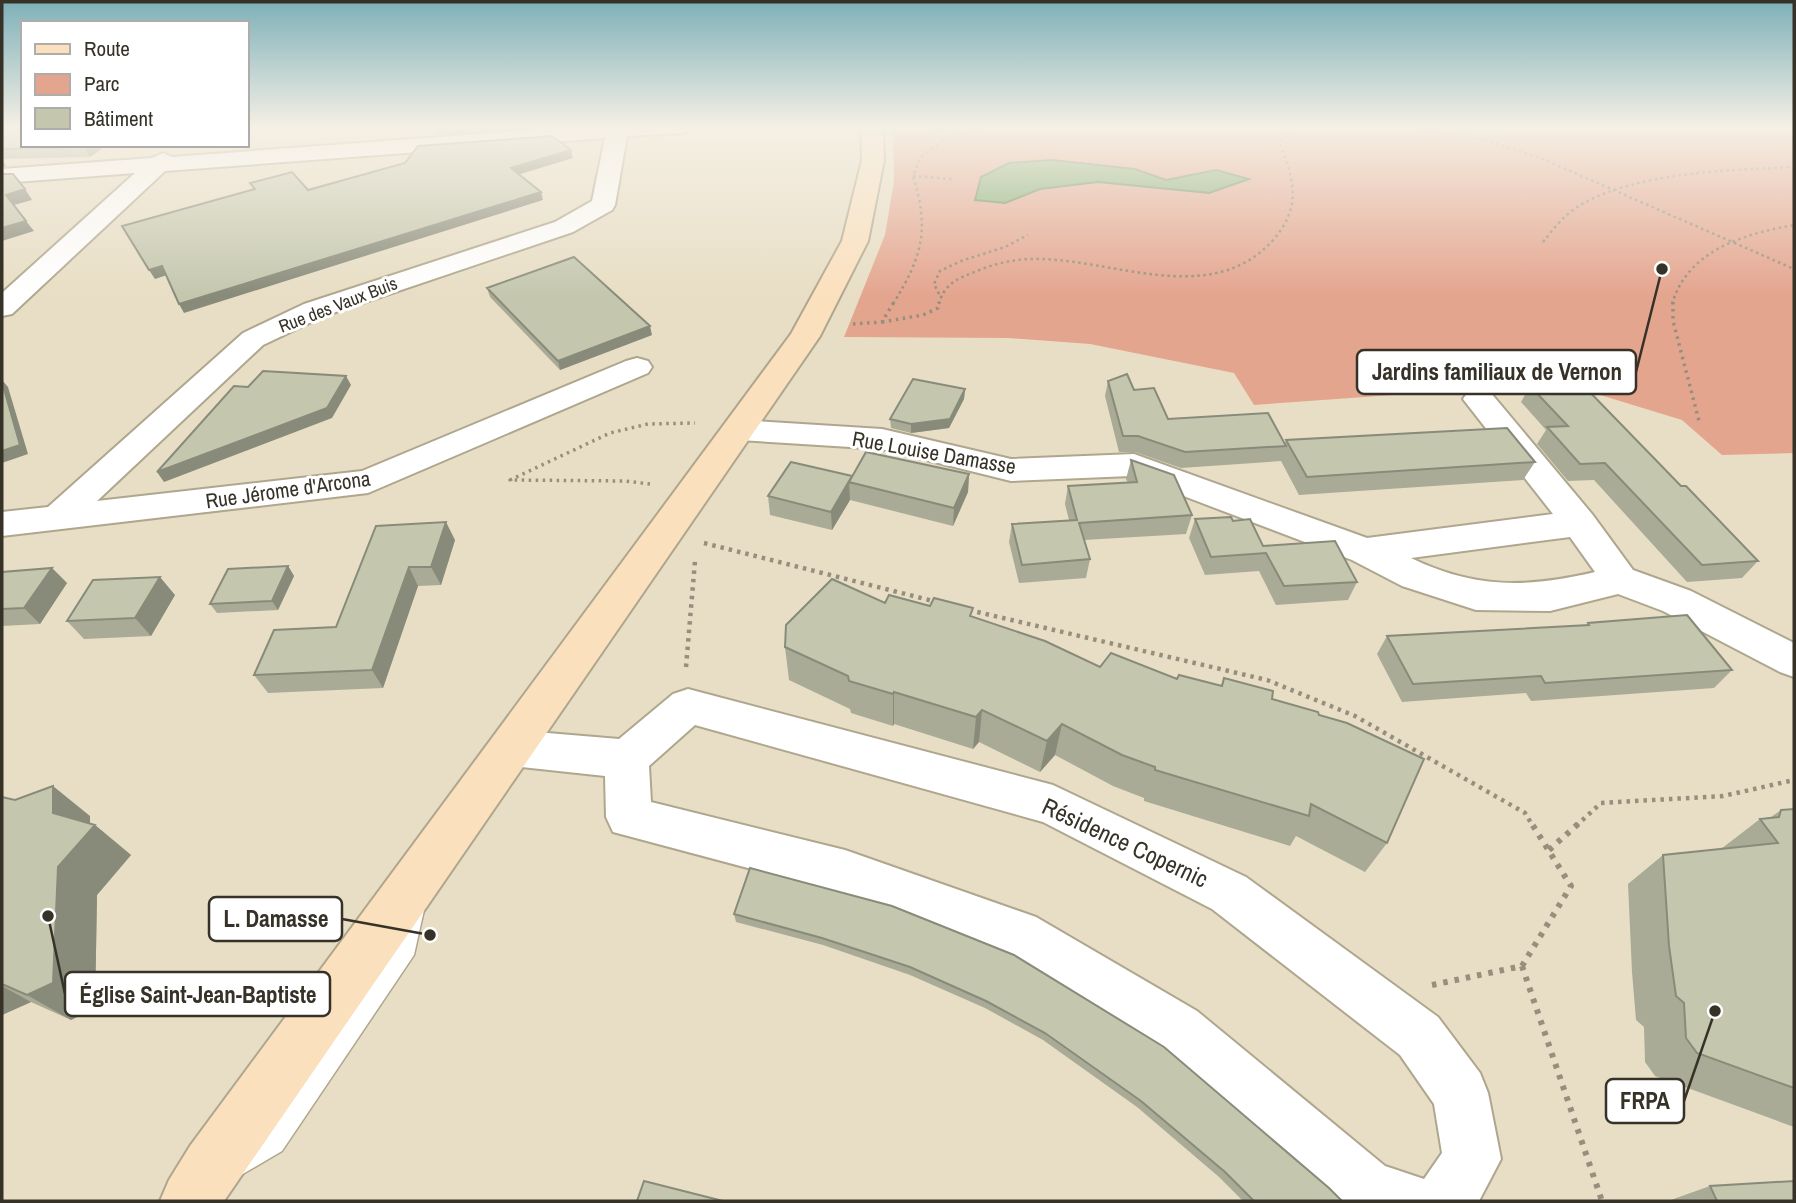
<svg xmlns="http://www.w3.org/2000/svg" width="1796" height="1203" font-family="'Archivo Narrow',sans-serif">
	<style>
		.green { fill: #e4a58f }
		.water { fill: #7eaa6f; stroke: #68865a; stroke-width: 2 }
		.lines { fill: none; stroke-linecap: round; stroke-linejoin: round }
		.lane-casing { stroke: #afa68e; stroke-width: 3 }
		.street-casing { stroke: #afa68e; stroke-width: 4 }
		.secondary-casing { stroke: #afa68e; stroke-width: 4 }
		.path-far3 { stroke: #968f7d; stroke-width: 2.5; stroke-dasharray: 2.5 3.5; stroke-linecap: butt }
		.path-far2 { stroke: #968f7d; stroke-width: 3.5; stroke-dasharray: 2.5 4.5; stroke-linecap: butt }
		.path-far1 { stroke: #968f7d; stroke-width: 4.5; stroke-dasharray: 3.5 5; stroke-linecap: butt }
		.path { stroke: #968f7d; stroke-width: 6; stroke-dasharray: 4.5 7; stroke-linecap: butt }
		.lane { fill: #fff; fill-rule: evenodd }
		.street { fill: #fff; fill-rule: evenodd }
		.secondary { fill: #fbe0be; fill-rule: evenodd }
		.wall { fill: #a9ab96 }
		.shaded-wall { fill: #898b7a }
		.building { fill: #c4c7ae; stroke: #898b7a; stroke-width: 2 }
		.labels { text-anchor: middle; stroke-width: 6; stroke-linejoin: round; paint-order: stroke }
		.far-street-label { font-size: 18px; fill: #363228; stroke: #fff }
		.street-label { font-size: 21px; fill: #363228; stroke: #fff }
		.near-street-label { font-size: 24px; fill: #363228; stroke: #fff }
		.leader { fill: none; stroke: #363228; stroke-width: 2.5 }
		.callout-dot { fill: #363228; stroke: #fff; stroke-width: 2.5 }
		.callout { fill: #fff; stroke: #363228; stroke-width: 2.5 }
		.callout-label { font-size: 23px; text-anchor: middle; font-weight: bold; fill: #363228 }
	</style>
	<rect width="100%" height="100%" fill="#e8dec5"/>
	<path class="green" d="M893,126H1794V453L1722,455L1682,420L1561,383L1254,405L1234,373L1090,344L1008,338L844,337L885,235L894,181Z"/>
	<path class="water" d="M1052,160L1135,169L1166,180L1216,170L1249,179L1209,193L1098,182L1040,189L1005,203L975,200L981,177L1009,163Z"/>
	<g class="lines">
		<g class="lane-casing">
			<path id="lane" d="M409,896L419,900L424,910L414,955L282,1151L241,1175L229,1170L224,1158L229,1146L258,1127L389,939L399,900Z"/>
		</g>
		<g class="street-casing">
			<path id="street" d="M587,126H691L688,131L680,133L627,136L615,205L612,210L573,232L324,316L263,345L97,501L362,471L626,361L637,358L648,361L652,367L648,373L368,493L2,536V512L48,507L243,333L304,304L555,222L592,201L605,138L165,171L12,314L2,316V293L135,173L2,183V169L152,158L163,153L172,157Z
				M1479,390L1490,392L1592,514L1633,570L1691,591L1794,643V677L1780,672L1663,611L1618,594L1550,611L1476,610L1402,586L1352,560L1131,476L1011,481L882,449L739,440L728,437L723,430L728,423L739,420L882,429L1011,459L1134,454L1367,538L1553,514L1463,399L1468,392ZM1570,537L1595,572C1527,588 1475,589 1411,558Z
				M688,689L1053,785L1246,877L1438,1017L1480,1073L1488,1093L1501,1159L1479,1201H1336L1159,1049L1003,953L845,894L613,832L606,817L605,776L512,766L497,761L490,748L497,735L512,730L619,739L673,694ZM695,725L1043,822L1212,909L1400,1055L1434,1104L1442,1153L1424,1179L1385,1166L1197,1011L1036,917L845,850L651,802L649,766Z"/>
		</g>
		<g class="secondary-casing">
			<path id="secondary" d="M861,126H883L884,160L868,241L820,336L224,1201H160L169,1180L190,1146L791,334L842,241L862,160Z"/>
		</g>
		<path class="path-far3" d="M1414,126L1490,141L1545,160L1794,269
			M942,141L982,126
			M913,176L952,179
			M1543,242C1554,228 1566,213 1582,204C1639,172 1729,170 1794,167
			M939,294L934,284L940,271L961,261L1005,247L1028,235
			M893,304C922,257 930,230 913,176L921,157L942,141L935,126
			M939,304C943,286 956,279 972,273C990,265 1009,260 1029,259C1109,256 1211,311 1274,239C1302,206 1294,180 1280,144L1296,126
			M1672,304C1688,250 1744,234 1794,225"/>
		<path class="path-far2" d="M1673,302V321L1699,421
			M882,322L923,315L938,308L939,302
			M853,324L882,322L894,302
			M650,484L625,481L510,480L610,433L648,424L695,423"/>
		<path class="path-far1" d="M704,543L937,602
			M969,610L1267,680L1355,716L1525,813L1533,826
			M686,667L695,561
			M1576,826L1601,803L1723,796L1794,780"/>
		<path class="path" d="M1549,850L1578,824
			M1522,966L1602,1201
			M1432,985L1522,966L1571,886L1532,824"/>
		<use href="#lane" class="lane"/>
		<use href="#street" class="street"/>
		<use href="#secondary" class="secondary"/>
	</g>
	<path class="wall" d="M2,126L107,145L90,157L2,159Z
		M434,126H530V128L437,135Z
		M487,288L652,335L560,370L490,297Z
		M1108,381L1134,390L1168,419L1285,443L1286,440L1535,462L1523,480L1299,495L1281,461L1181,468L1135,452H1119L1105,396Z
		M1530,386L1681,486L1758,561L1742,578L1687,582L1594,480L1568,481L1537,444L1546,430L1521,402Z
		M965,389L964,399L949,428L911,433L891,428L890,419Z
		M1131,460L1192,515L1186,534L1084,540L1090,559L1086,578L1019,583L1009,542L1012,524L1069,520L1065,504L1068,486L1128,483L1126,479Z
		M969,474L968,492L953,526L850,500L832,530L770,515L768,496L852,476Z
		M1195,519L1233,521L1263,546L1357,582L1348,600L1276,605L1259,571L1205,575L1189,538Z
		M376,526L455,540L441,585L418,586L383,688L268,693L254,675L336,627Z
		M288,566L294,576L278,610L217,613L210,604Z
		M52,568L67,583L40,624L2,626V572Z
		M175,595L151,636L84,639L67,621Z
		M885,603L972,617L1100,667L1221,686L1224,678L1272,699L1319,715L1387,843L1365,872L1296,836L1290,846L1144,801V798L1113,786L1055,755L1040,772L979,742L973,749L894,724L893,726L851,713L850,709L789,680L785,647Z
		M1588,623L1732,670L1714,688L1531,701L1526,693L1402,702L1377,654L1387,636L1586,625Z
		M2,797L90,816V823L95,825L131,855L97,895L95,1008L71,1020L31,1002L2,1015Z
		M1794,809V1127L1655,1076L1645,1062L1644,1027L1636,1020L1632,972L1628,884L1663,855L1721,849L1760,819L1771,817L1781,810Z
		M892,906L1342,1201H1243L1219,1177L1137,1107L1043,1040L985,1008L910,975L823,945L736,922L734,914Z
		M1710,1186L1794,1201H1668Z"/>
	<path class="shaded-wall" d="M87,145H107L90,157L84,147Z
		M571,150L573,158L514,176L511,168Z
		M2,159L6,166L2,168Z
		M25,189L32,200L14,205L6,195Z
		M541,192L543,200L184,313L179,304Z
		M26,221L34,231L2,241V228Z
		M162,266L167,275L155,279L149,270Z
		M650,326L652,335L560,370L558,361Z
		M346,376L351,385L332,418L164,482L157,472Z
		M2,380L8,387L28,454L2,463Z
		M965,389L964,399L949,428L911,433V424Z
		M969,474L968,492L953,526L954,508Z
		M849,482L850,500L832,530L831,512Z
		M446,522L455,540L441,585L431,567Z
		M288,566L294,576L278,610L272,601Z
		M409,567L418,586L383,688L372,670Z
		M52,568L67,583L40,624L24,608Z
		M160,577L175,595L151,636L135,618Z
		M894,692V724L893,726V694Z
		M982,710L979,742L973,749L976,717Z
		M1062,724L1055,755L1040,772L1047,741Z
		M53,786L90,816V830L95,825L131,855L97,895L95,1008L71,1020L27,995L53,813Z
		M2,986L31,1002L2,1015Z"/>
	<path class="building" d="M2,126H23V145H87L84,147L2,149Z
		M552,136L571,150L511,168L541,192L179,304L162,266L149,270L122,226L255,189L250,183L292,172L308,190L405,163L418,146Z
		M2,174H13L25,189L6,195L26,221L2,228Z
		M574,257L650,326L558,361L487,288Z
		M263,371L346,376L327,408L157,472L234,386L248,387Z
		M1127,374L1134,390L1154,388L1168,419L1268,413L1286,446L1185,452L1138,436H1123L1108,381Z
		M913,379L965,389L950,419L911,424L890,419Z
		M2,382L20,445L2,451Z
		M1580,382L1681,486H1686L1758,561L1702,565L1605,463L1580,464L1547,427L1568,426L1530,386Z
		M1507,428L1535,462L1307,477L1286,440Z
		M866,452L969,474L954,508L849,482Z
		M1131,460L1174,475L1192,515L1079,523L1090,559L1022,565L1012,524L1077,520L1068,486L1137,482Z
		M791,462L852,476L831,512L768,496Z
		M1231,517L1233,521L1250,519L1263,546L1335,541L1357,582L1284,586L1266,553L1211,557L1195,519Z
		M446,522L431,567H409L372,670L254,675L274,630L336,627L376,526Z
		M288,566L272,601L210,604L228,569Z
		M52,568L24,608L2,609V572Z
		M160,577L135,618L67,621L93,580Z
		M832,579L885,603L889,595L930,606L934,598L973,608L970,616L1045,641L1100,667L1111,653L1177,679L1179,675L1222,686L1224,678L1273,691L1272,699L1318,712L1319,715L1347,723L1424,759L1387,843L1311,804L1309,816L1155,770V767L1122,755L1062,724L1047,741L982,710L976,717L894,692L893,694L849,681L848,676L785,647L786,625Z
		M1687,615L1732,670L1545,683L1541,676L1413,684L1387,636L1589,625L1588,623Z
		M53,786V813L95,825L58,867L53,983L27,995L2,984V797L15,800Z
		M1794,809V1088L1697,1053L1686,1038L1684,1003L1676,996L1669,946L1663,855L1778,843L1760,819L1779,817L1781,810Z
		M750,868L892,906L1014,955L1164,1047L1329,1188L1342,1201H1254L1225,1172L1141,1101L1045,1033L986,1001L910,967L822,938L734,914Z
		M644,1181L723,1201H637Z
		M1794,1181V1201H1717L1710,1186Z"/>
	<linearGradient id="sky" x2="0" y2="1"><stop stop-color="#7db0b8"/><stop offset="0.43" stop-color="#f5f0e5"/><stop offset="1" stop-color="#f5f0e5" stop-opacity="0"/></linearGradient>
	<rect width="1796" height="295" fill="url(#sky)"/>
	<g class="labels">
		<g class="far-street-label">
			<text transform="translate(338 305) rotate(-21)" y="6">Rue des Vaux Buis</text>
		</g>
		<g class="street-label">
			<text transform="translate(934 453) rotate(10)" y="7">Rue Louise Damasse</text>
			<text transform="translate(288 490) rotate(-8)" y="7">Rue Jérome d'Arcona</text>
		</g>
		<g class="near-street-label">
			<text transform="translate(1125 843) rotate(25)" y="8">Résidence Copernic</text>
		</g>
	</g>
	<path class="leader" d="M1662 269L1636 372M430 935L342 919M48 916L65 994M1715 1011L1684 1101"/>
	<g class="callout-dot">
		<circle cx="1662" cy="269" r="7"/>
		<circle cx="430" cy="935" r="7"/>
		<circle cx="48" cy="916" r="7"/>
		<circle cx="1715" cy="1011" r="7"/>
	</g>
	<g class="callout">
		<rect x="1357" y="350" width="279" height="44" rx="7"/>
		<rect x="209" y="897" width="133" height="44" rx="7"/>
		<rect x="65" y="972" width="265" height="44" rx="7"/>
		<rect x="1606" y="1079" width="78" height="44" rx="7"/>
	</g>
	<g class="callout-label">
		<text x="1497" y="380">Jardins familiaux de Vernon</text>
		<text x="276" y="927">L. Damasse</text>
		<text x="198" y="1003">Église Saint-Jean-Baptiste</text>
		<text x="1645" y="1109">FRPA</text>
	</g>
	<rect width="1796" height="1203" fill="none" stroke="#363228" stroke-width="7"/>
	<rect x="21" y="21" width="228" height="126" fill="#ffffff" stroke="#afada9" stroke-width="2"/>
	<rect x="35" y="44" width="35" height="10" fill="#fbe0be" stroke="#afada9" stroke-width="2"/>
	<text x="84" y="56" font-size="21" fill="#363228">Route</text>
	<rect x="35" y="74" width="35" height="21" fill="#e4a58f" stroke="#afada9" stroke-width="2"/>
	<text x="84" y="91" font-size="21" fill="#363228">Parc</text>
	<rect x="35" y="108" width="35" height="21" fill="#c4c7ae" stroke="#afada9" stroke-width="2"/>
	<text x="84" y="126" font-size="21" fill="#363228">Bâtiment</text>
</svg>
